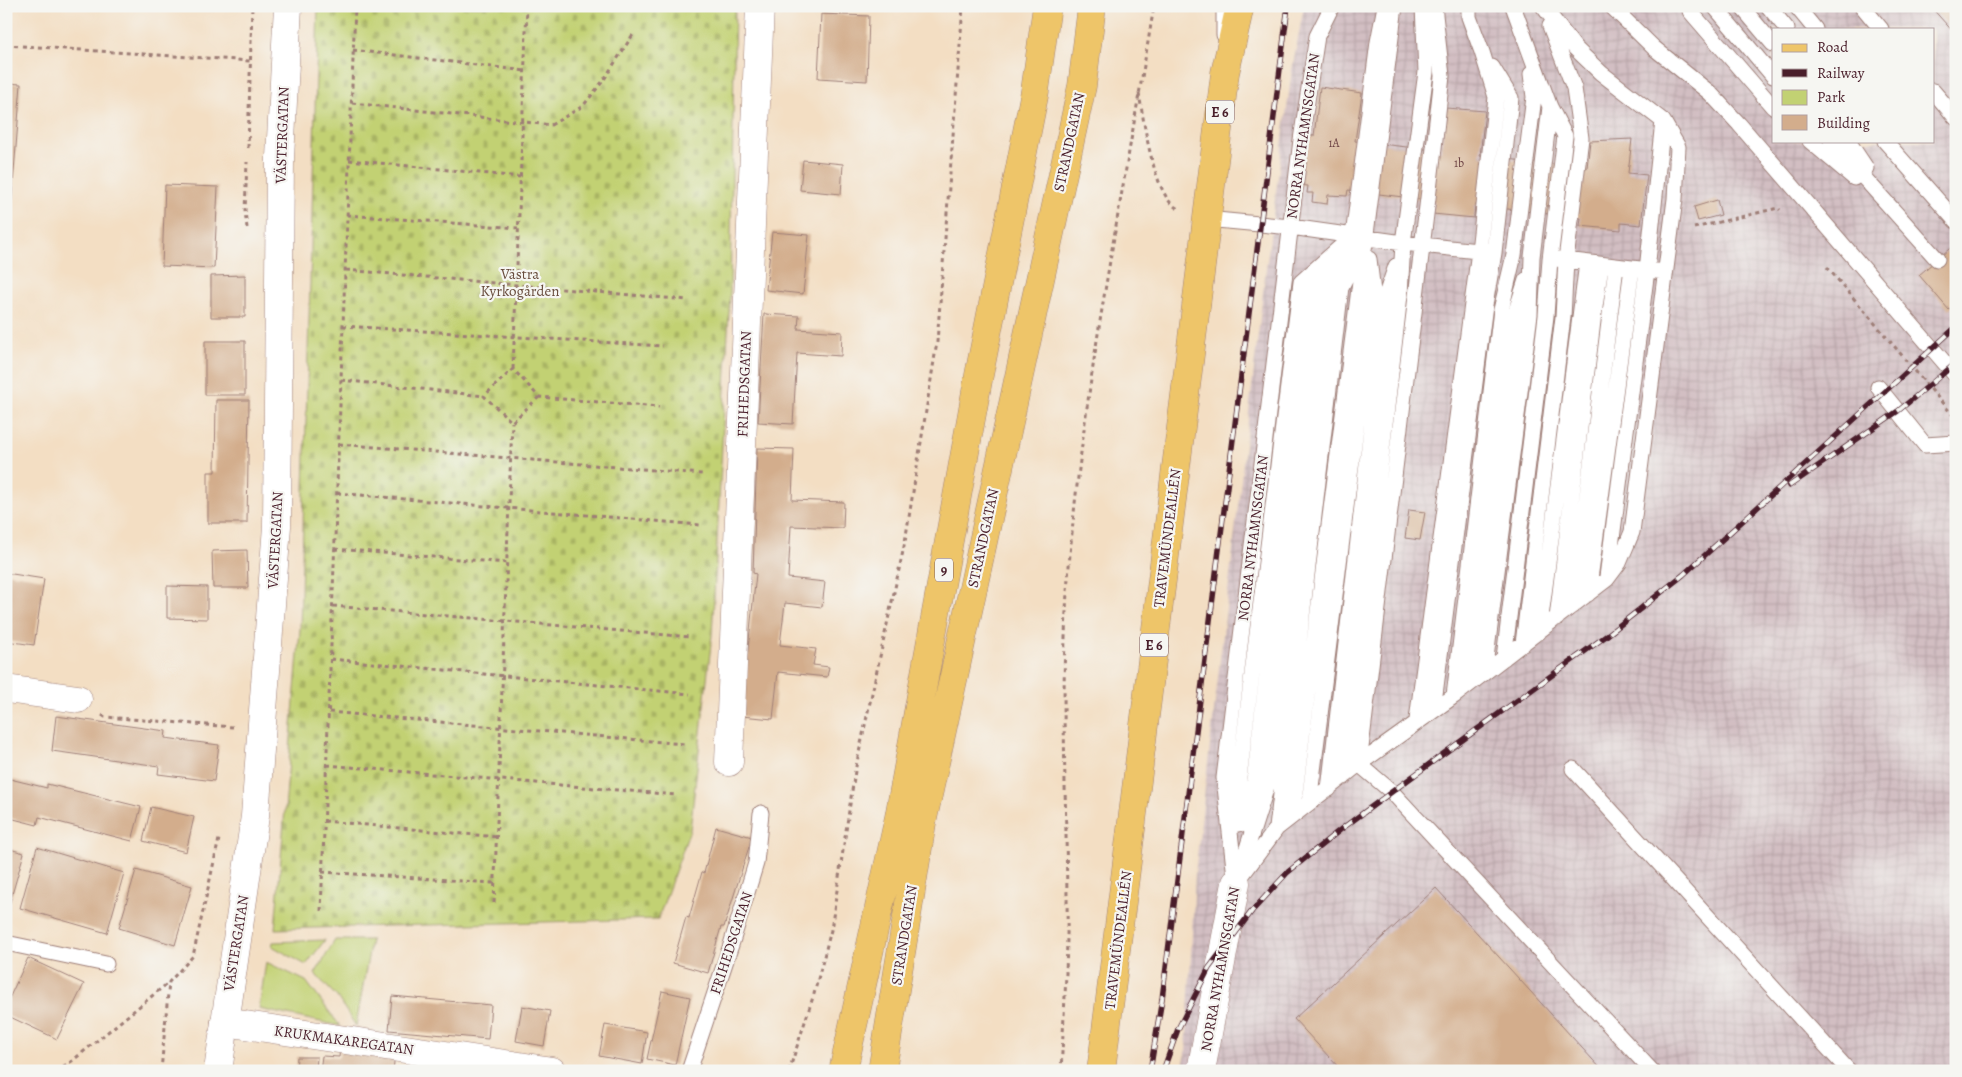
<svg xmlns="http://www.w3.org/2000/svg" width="1962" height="1077" font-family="Alegreya,serif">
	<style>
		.industrial { fill: url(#industrial-grid); fill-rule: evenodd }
		.cemetery { fill: url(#cemetery-stones); stroke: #86784f }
		.park { fill: #c2d173; stroke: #86784f }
		.building { fill: #d3ad8c }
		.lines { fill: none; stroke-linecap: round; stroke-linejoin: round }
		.service-casing { stroke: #9e7e77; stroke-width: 17 }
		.minor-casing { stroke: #9e7e77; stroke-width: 29 }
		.tertiary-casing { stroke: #9e7e77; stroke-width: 29 }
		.primary-casing { stroke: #9e7e77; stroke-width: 29 }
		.trunk-casing { stroke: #9e7e77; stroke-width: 29 }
		.path { stroke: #9e7e77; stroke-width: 3; stroke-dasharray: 4 4; stroke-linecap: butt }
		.service { stroke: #fff; stroke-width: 15 }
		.minor { stroke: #fff; stroke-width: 28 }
		.tertiary { stroke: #fff; stroke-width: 28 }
		.primary { stroke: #eec569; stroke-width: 28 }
		.trunk { stroke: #eec569; stroke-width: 28 }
		.rail-casing { stroke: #4a1f2b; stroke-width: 5.5 }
		.rail { stroke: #f6f6f2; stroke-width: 4; stroke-dasharray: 11; stroke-linecap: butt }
		.labels { text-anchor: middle; stroke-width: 4.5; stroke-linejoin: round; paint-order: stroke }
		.number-label { font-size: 12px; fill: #6c4243 }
		.shield { fill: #f6f6f2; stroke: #7e6067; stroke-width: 1 }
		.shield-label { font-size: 14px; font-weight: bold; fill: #4a1f2b }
		.street-label { font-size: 15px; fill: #4a1f2b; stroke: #f6f6f2 }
		.park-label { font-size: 15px; fill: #684c3d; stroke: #f6f6f2 }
	</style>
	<defs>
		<pattern id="industrial-grid" width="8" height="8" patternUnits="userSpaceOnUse" patternTransform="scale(1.25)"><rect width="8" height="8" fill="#d2bec2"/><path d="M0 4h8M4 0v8" fill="none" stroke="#b6a3a7"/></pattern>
		<pattern id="cemetery-stones" width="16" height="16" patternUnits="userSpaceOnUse" patternTransform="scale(1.25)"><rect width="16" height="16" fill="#c2d173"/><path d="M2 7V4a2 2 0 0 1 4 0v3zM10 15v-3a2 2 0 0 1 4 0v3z" fill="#a8b364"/></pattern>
	</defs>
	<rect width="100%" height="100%" fill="#f6f6f2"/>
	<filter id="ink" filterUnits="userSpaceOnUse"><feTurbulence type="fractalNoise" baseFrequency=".02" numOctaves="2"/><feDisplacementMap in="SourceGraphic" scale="10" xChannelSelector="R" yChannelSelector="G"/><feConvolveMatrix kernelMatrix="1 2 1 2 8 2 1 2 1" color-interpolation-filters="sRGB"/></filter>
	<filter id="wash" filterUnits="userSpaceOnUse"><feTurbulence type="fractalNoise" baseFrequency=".0096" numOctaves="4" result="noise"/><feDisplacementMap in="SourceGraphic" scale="20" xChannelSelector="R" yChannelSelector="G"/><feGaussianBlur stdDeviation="1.12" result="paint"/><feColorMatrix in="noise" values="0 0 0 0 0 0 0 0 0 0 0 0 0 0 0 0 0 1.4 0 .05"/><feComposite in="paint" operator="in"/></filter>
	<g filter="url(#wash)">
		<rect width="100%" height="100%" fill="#f3dec3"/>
		<path class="industrial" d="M1304,6H1956V1071H1182L1186,1053L1195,874L1263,292L1292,70ZM1773,29H1933V141H1773Z"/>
		<path class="cemetery" d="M318,6H735L730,293L712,635L690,830L658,919L275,929L300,630Z"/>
		<path class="park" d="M325,940L306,965L272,946L273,942Z
			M335,940H371L356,1026L337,997L315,974Z
			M266,962L306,981L340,1026L259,1009Z"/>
		<g id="blocks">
			<path class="building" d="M1930,6H1956V35Z
				M821,14L869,16L867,81L818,78Z
				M6,83L21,84L8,247L6,246Z
				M1320,87L1362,93L1355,141L1441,151L1446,108L1485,111L1480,156L1587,168L1590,141L1632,139L1628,173L1647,175L1641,225L1621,223V230L1580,226L1581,218L1475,205L1474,218L1433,214L1434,201L1348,190L1347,196L1328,195L1327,204L1312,202L1313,193H1307L1308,186L1290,184L1296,134L1314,136Z
				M803,160L843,164L841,194L800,190Z
				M165,185L218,187L214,268L162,266Z
				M1717,200L1721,215L1698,221L1694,207Z
				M772,232L809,235L803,294L766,290Z
				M1956,243V304L1949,310L1919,275Z
				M245,275V317H211V276Z
				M764,314L799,316L798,329L842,332L841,356L797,353L793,424L758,422Z
				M205,341H245V395H205Z
				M216,400H249L247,523H208V472H215Z
				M757,448L794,449L792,500L844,502L843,528L791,526L788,578L825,582L822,607L785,603L780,645L816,649L813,665L829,667L827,677L778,672L773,719L741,716L756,574L753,573Z
				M1409,510L1425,512L1420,540L1405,538Z
				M247,550L248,588H213L212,551Z
				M6,573L44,579L34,645L6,641Z
				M167,586L207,587V619L167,618Z
				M56,716L166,731L165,738L219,745L214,781L158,774L159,766L52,751Z
				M6,778L47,788V784L141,807L132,841L39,817L37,825L6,817Z
				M151,807L194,817L186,852L143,841Z
				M716,827L752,837L724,927H721L708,973L673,963L686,917L689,918L702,872L704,873Z
				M37,847L124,873L107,933L20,908Z
				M6,848L24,853L7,912H6Z
				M136,870L192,886L175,945L119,928Z
				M1436,888L1603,1071H1342L1294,1019Z
				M28,958L84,984L57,1039L6,1015V1005Z
				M662,991L690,997L675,1065L647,1059Z
				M392,996L491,1005L488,1039L389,1030Z
				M522,1006L550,1011L544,1046L516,1041Z
				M605,1025L647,1032L642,1064L599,1056Z
				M340,1048L395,1053L393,1071H320L322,1056L339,1057Z
				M421,1054L469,1071H419Z
				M297,1057H317L316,1071H296Z"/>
		</g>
	</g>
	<g filter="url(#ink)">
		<use href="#blocks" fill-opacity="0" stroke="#9e7e77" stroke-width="1"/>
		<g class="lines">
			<g class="service-casing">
				<path id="service" d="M1224,6V35
					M1434,6L1442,76L1433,157L1359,764L1392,792L1652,1071
					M1611,6L1654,48L1710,93L1739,124L1956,376
					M1690,6V11L1773,107
					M1714,6L1773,76
					M1741,6L1773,44
					M1768,6L1787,29
					M1796,6L1815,29
					M1862,6L1881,29
					M1933,91L1956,118
					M1810,141L1854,178
					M1831,141L1937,259
					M1848,141L1866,168
					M1885,141L1956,221
					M1206,219L1291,227L1403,243L1487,252
					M1557,259L1665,272
					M1878,387L1925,445L1956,443
					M1607,577L1647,270L1663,121
					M1588,594L1632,268
					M1573,606L1616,267
					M1557,618L1593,321L1601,265
					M1539,632L1587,263
					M1523,644L1563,317L1566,260L1581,138L1574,88L1550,26
					M1504,658L1546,316L1550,259L1565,136L1550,107
					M1484,673L1530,314L1532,257L1550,107L1513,6
					M1469,684L1516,311L1526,280
					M1454,696L1501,310L1514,255L1534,97L1531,74
					M1433,710L1485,305L1494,253L1511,98L1492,67
					M1417,720L1479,251L1496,97L1482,52L1469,17V6
					M1573,769L1849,1071
					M1344,777L1400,295L1403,243L1426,72L1423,6
					M1329,789L1387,292L1396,266
					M1309,803L1373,292L1369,259
					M1292,816L1395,6
					M1238,824L1239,778L1301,282L1347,241
					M1246,825L1254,781L1315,284L1327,269
					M1277,828L1341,287L1360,250
					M1240,870L1268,783L1329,285L1353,236L1378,42L1385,6
					M1235,877L1224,778L1301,140L1317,36L1332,6
					M1236,883L1277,828L1359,764L1454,696L1607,579L1619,563L1632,532L1675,199L1678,147L1663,121L1601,73L1575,48L1543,6
					M6,943L106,964
					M689,1071L731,945L756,863L761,813"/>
			</g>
			<g class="minor-casing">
				<path id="minor" d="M6,689L78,699
					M729,762L760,6
					M225,1022L552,1071
					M1201,1071L1236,883"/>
			</g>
			<g class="tertiary-casing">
				<path id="tertiary" d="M218,1071L255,816L277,526L280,158L288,6"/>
			</g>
			<g class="primary-casing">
				<path id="primary" d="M843,1071L899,817L979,375L1035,91L1047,6
					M882,1071L922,823L1082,86L1092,6"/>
			</g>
			<g class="trunk-casing">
				<path id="trunk" d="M1101,1071L1225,73L1240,6"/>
			</g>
			<path class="path" d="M6,45L251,61
				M353,50L526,71
				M1139,93C1143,117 1154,200 1179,209
				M352,103L551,125L583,106L603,81L634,33
				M248,148L252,6
				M349,160L520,177
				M347,215L518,228
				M247,228L245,211L247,162
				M1694,228L1778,208L1780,210
				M1827,267L1956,419
				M346,270L688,300
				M343,326L663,346
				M513,369L527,6
				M341,380L484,396
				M539,397L512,422L484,396L513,369L539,397L659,407
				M339,444L702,474
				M337,493L700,525
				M335,549L507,563
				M333,606L690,637
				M331,659L690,694
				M329,712L684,744
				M102,715L105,717L233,727
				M327,765L676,795
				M324,821L497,837
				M322,872L495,883
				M494,903L512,422
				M321,911L355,6
				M56,1071L72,1061L168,983
				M161,1071L169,982L193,956L219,839
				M789,1071L814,994L831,930L855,771L905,542L937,342L963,6
				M1061,1071C1064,1014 1068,956 1067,899C1066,796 1061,694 1067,592C1081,395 1122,201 1154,6"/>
			<use href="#service" class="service"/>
			<use href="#minor" class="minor"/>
			<use href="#tertiary" class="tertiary"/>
			<use href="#primary" class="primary"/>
			<use href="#trunk" class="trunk"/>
			<g class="rail-casing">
				<path id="rail" d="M1789,486L1898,411L1956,363
					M1150,1071L1162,999L1288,6
					M1163,1071L1178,1029L1209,968L1252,911L1288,872L1340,830L1439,757L1606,636L1683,575L1956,327"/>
			</g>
			<use href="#rail" class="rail"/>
		</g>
	</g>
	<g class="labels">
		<g class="number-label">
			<text x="1334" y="147">1A</text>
			<text x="1459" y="167">1b</text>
		</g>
		<g class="shield">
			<rect x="1206" y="100.5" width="28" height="23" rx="4"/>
			<rect x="935" y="558.5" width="18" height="23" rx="4"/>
			<rect x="1140" y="633.5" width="28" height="23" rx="4"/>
		</g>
		<g class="shield-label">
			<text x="1220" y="117">E 6</text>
			<text x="944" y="575">9</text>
			<text x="1154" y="650">E 6</text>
		</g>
		<g class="street-label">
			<text transform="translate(282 135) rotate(-88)" y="5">VÄSTERGATAN</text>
			<text transform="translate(1303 136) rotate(-82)" y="5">NORRA NYHAMNSGATAN</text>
			<text transform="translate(1069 142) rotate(-78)" y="5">STRANDGATAN</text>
			<text transform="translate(744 384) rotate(-88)" y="5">FRIHEDSGATAN</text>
			<text transform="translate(983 538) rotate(-78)" y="5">STRANDGATAN</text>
			<text transform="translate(1167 538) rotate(-83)" y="5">TRAVEMÜNDEALLÉN</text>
			<text transform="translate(1253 538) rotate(-83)" y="5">NORRA NYHAMNSGATAN</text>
			<text transform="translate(275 540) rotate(-87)" y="5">VÄSTERGATAN</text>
			<text transform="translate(904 935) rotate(-81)" y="5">STRANDGATAN</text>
			<text transform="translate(1118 940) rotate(-83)" y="5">TRAVEMÜNDEALLÉN</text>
			<text transform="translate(236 943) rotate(-81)" y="5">VÄSTERGATAN</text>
			<text transform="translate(731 943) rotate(-72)" y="5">FRIHEDSGATAN</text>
			<text transform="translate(1220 969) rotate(-80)" y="5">NORRA NYHAMNSGATAN</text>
			<text transform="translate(344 1040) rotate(8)" y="5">KRUKMAKAREGATAN</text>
		</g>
		<g class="park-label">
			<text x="520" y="279">Västra<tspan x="520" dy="17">Kyrkogården</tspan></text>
		</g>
	</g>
	<rect width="1962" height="1077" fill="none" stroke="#f6f6f2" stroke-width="25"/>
	<rect x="1772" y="28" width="162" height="115" fill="#f6f6f2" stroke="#b1a0a2"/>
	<rect x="1782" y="44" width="25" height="8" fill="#eec569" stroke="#b1a0a2"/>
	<text x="1817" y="52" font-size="15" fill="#4a1f2b">Road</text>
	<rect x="1782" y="69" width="25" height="8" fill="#4a1f2b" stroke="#b1a0a2"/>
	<text x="1817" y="78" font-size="15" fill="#4a1f2b">Railway</text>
	<rect x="1782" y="90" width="25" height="15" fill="#c2d173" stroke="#b1a0a2"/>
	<text x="1817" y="102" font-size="15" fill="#4a1f2b">Park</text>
	<rect x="1782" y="115" width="25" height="15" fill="#d3ad8c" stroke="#b1a0a2"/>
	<text x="1817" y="128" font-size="15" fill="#4a1f2b">Building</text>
</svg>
